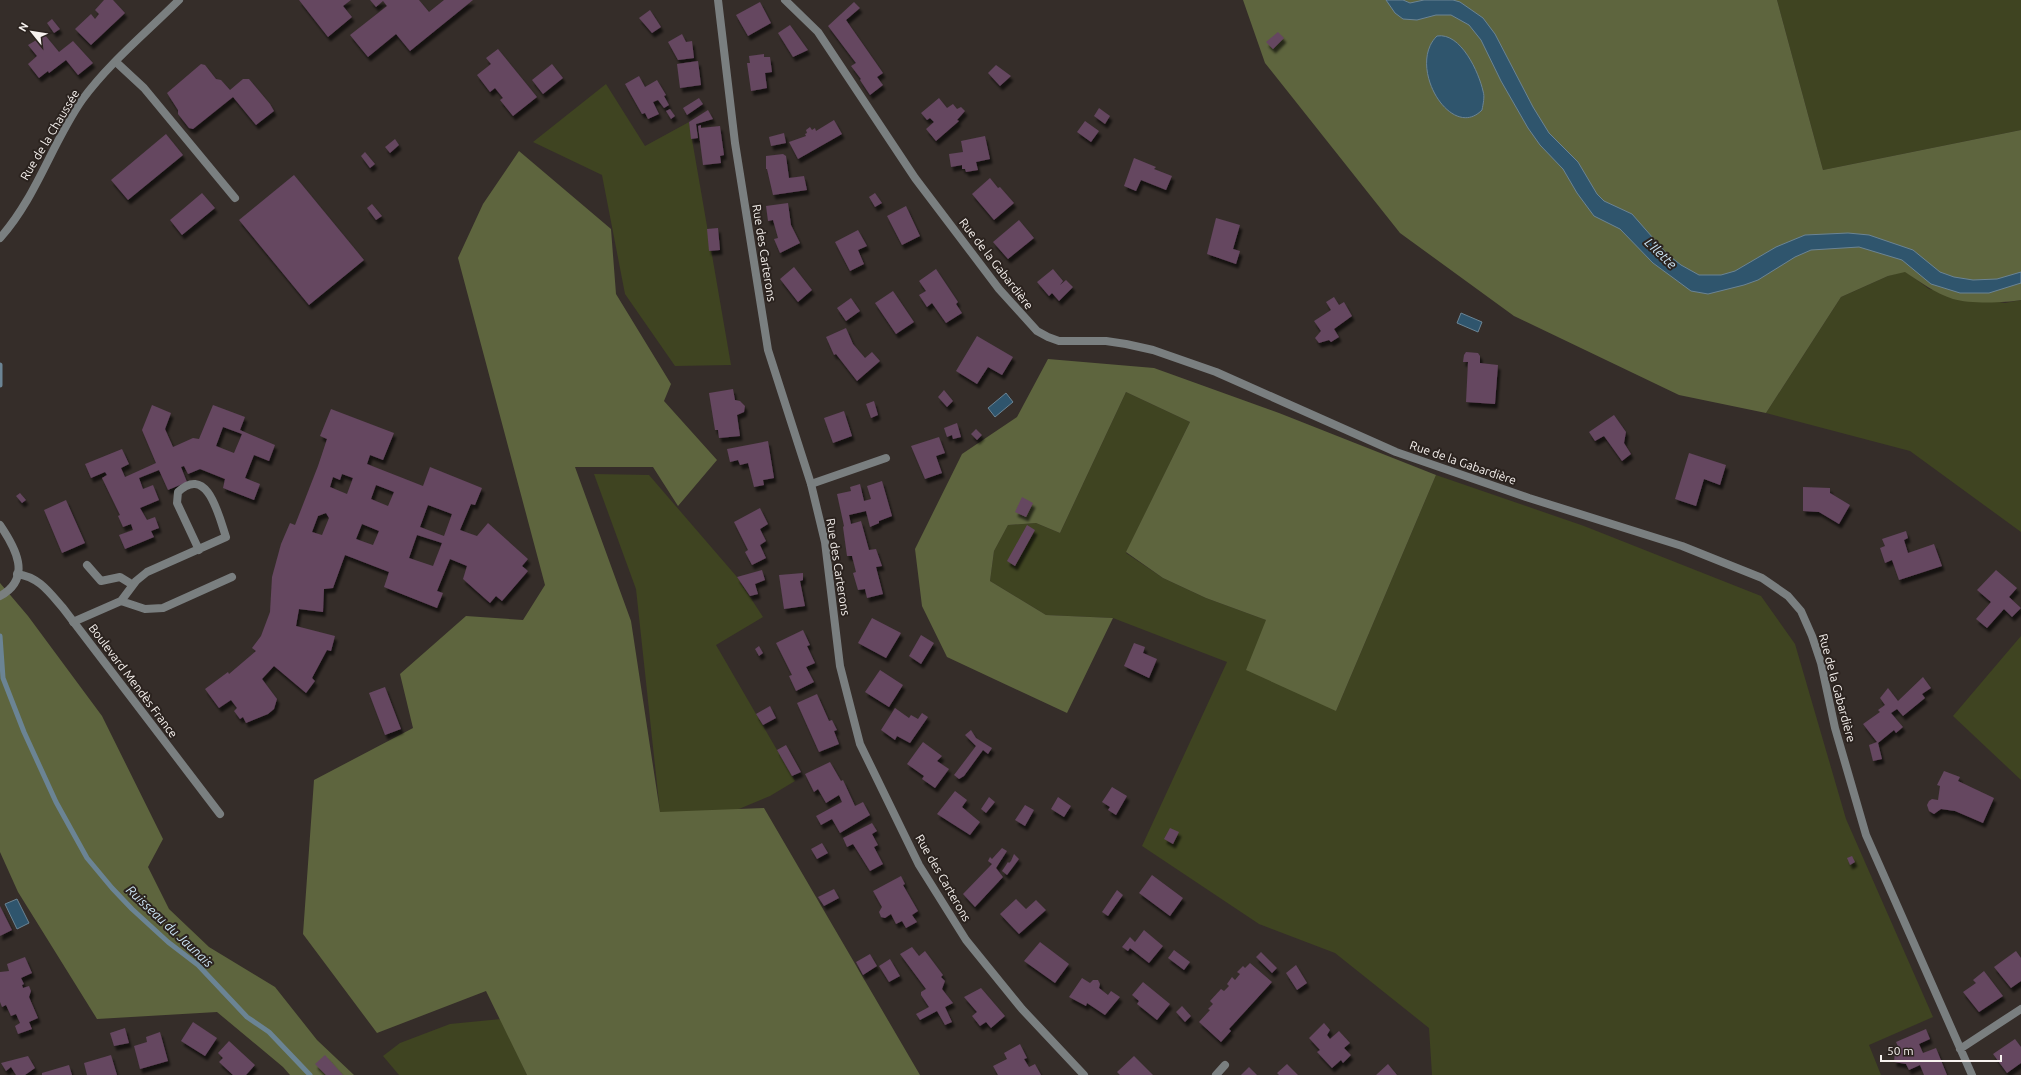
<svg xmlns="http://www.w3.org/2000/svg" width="2021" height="1075" font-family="Ubuntu,sans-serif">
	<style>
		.green { fill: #3f4421 }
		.forest { fill: #5e653e }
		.water { fill: #2f556d; stroke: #6b8494 }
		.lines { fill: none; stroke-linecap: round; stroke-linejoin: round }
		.stream { stroke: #6b8494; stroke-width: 5 }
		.building { fill: #654660; fill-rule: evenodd; filter: url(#shadow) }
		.service { stroke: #7a7f80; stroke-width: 8 }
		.minor { stroke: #7a7f80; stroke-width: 8 }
		.tertiary { stroke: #7a7f80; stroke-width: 8 }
		.labels { text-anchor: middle; stroke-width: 4; stroke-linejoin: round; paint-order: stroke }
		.street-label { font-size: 12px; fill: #f7f2ef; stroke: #2b231f }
		.water-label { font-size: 13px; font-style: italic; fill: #cce5f6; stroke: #2b231f }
	</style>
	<defs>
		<filter id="shadow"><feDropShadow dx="2.5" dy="4.5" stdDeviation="1" flood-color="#0009"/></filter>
	</defs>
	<rect width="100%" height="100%" fill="#352d29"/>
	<path class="green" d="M1777,0H2021V130L1823,170Z
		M606,84L645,146L689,122L731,365L675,366L625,294L602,175L533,142Z
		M1905,271L1929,289L2005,303L2021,300V532L1910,451L1766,413L1841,297L1888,276Z
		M1126,392L1190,422L1126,553L1163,578L1206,598L1266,620L1336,711L1436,475L1584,526L1761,596L1795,644L1846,819L1933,1017L1869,1045L1881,1075H1432L1429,1028L1335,953L1259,924L1142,846L1227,662L1113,618L1046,615L990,581L994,551L1008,525L1036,523L1060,533Z
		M594,474L649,475L737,577L763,617L716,645L795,781L770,796L667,839L660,812L636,589Z
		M2021,636V780L1953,716Z
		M501,1019L527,1075H399L383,1056L400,1043L450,1024Z"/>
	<path class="forest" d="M1243,0H1777L1823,170L2021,130V300C2005,303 1969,304 1953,299C1935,293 1920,282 1905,272L1888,276L1841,297L1766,413L1679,395L1514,316L1400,233L1265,63Z
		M519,151L611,229L616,294L671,384L664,401L717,460L678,506L653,467H575L631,621L660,812L764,808L920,1075H527L486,991L377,1033L303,934L314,780L413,728L400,674L466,616L523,620L545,585L458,258L483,204Z
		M1048,359L1154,368L1279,413L1436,475L1336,711L1246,670L1266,620L1206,598L1163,578L1126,552L1190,422L1126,392L1060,533L1036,523L1008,525L994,551L990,581L1046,615L1113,618L1067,713L947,657L922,606L915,549L962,454L1017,417Z
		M0,583L28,616L102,716L163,839L148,867L169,909L209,947L275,987L317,1040L354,1075H290L283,1067L217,1012L97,1019L18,892L0,852Z"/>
	<path class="water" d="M1386,0H1403L1410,3L1424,0H1453L1460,2L1483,18L1495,34L1533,107L1549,133L1578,162L1597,194L1604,201L1632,214L1667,254L1681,265L1699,275H1721L1735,271L1776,247L1805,235L1848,233L1869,235L1913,250L1940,272L1954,277L1973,280L1997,279L2021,272V283L1989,293H1960L1931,284L1902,260L1859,247L1811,250L1795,257L1758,280L1744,285L1708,294L1691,291L1653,263L1620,229L1594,216L1577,193L1563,169L1540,145L1528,128L1501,81L1481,40L1469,25L1451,15H1436L1417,20L1403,19L1395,13Z
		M1437,36C1461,32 1479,73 1483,91C1485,97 1483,104 1482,110C1451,142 1406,66 1437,36Z
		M1461,313L1482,322L1478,332L1457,323Z
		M1006,393L1013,402L995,417L988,408Z
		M17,899L29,923L17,929L5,904Z"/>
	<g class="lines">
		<path class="stream" d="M0,365V385
			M0,636L3,678L24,732L56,802L87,858L112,888L132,909L168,942L198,965L247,1017L269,1032L310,1075"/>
	</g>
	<path class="building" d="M104,0H113L125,13L91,45L75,29L91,14L95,19L99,14L95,10Z
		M299,0H351L343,6L352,17L328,37Z
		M370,0H419L429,12L444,0H473L410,51L396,34L368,57L350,35L387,6L383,1L376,7Z
		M760,2L771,23L748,36L736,15Z
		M854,2L860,8L846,20L883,73L877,77L883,85L870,95L860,80L861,79L851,66L856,63L828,26Z
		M650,10L661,27L652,33L639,18Z
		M52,19L60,29L54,33L47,23Z
		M790,25L808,50L793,57L778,33Z
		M1278,32L1284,38L1273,49L1266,42Z
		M682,34L686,42L692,41L694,58L678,60L668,42Z
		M45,35L59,52L73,41L93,63L78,75L66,60L49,73L48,71L39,78L28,64L37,56L28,45Z
		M498,49L537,97L513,116L500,100L503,98L495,88L490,92L477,75L491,64L486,58Z
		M764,54V57H770L772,72L765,73L767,88L751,91L747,63H750L749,56Z
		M698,61L701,85L680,88L677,64Z
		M201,64L205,65L216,79L221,80L230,90L243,79H249L270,104L274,111L256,125L233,97L193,129L189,128L178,114V110L167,93Z
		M552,64L563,78L543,94L532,80Z
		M996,65L1011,76L1000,86L988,73Z
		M639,76L645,87L657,80L666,95L664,96L669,105L664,108L658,100L653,102L659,114L648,119L645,113L642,114L625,84Z
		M699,98L703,104L687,115L683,108Z
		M939,98L947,108L953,104L957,109L961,107L965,111L957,120L959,121L936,141L926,129L934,122L930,118L927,120L921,113Z
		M1099,108L1110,116L1105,124L1094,116Z
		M670,109L675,116L671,119L666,111Z
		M708,110L713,119L696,124L698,138L691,139L689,122Z
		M834,120L842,134L798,159L789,142L806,136L805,134L807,133L806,130L810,127L812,130L815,128L816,131Z
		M1085,121L1099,131L1091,142L1077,132Z
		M701,125V128L720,126L724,155L720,156L721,163L703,165L698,126Z
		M784,133L786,143L771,146L769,137Z
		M166,134L183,155L128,200L111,180Z
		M985,136L990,159L976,162L978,170L966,172L965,169H962V165L951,167L949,154L963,152L961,141Z
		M395,139L399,145L390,153L385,147Z
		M365,152L375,164L370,168L361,156Z
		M783,154L786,156L789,178L804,176L807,190L773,195L767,169H766V156Z
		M1134,158L1156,167L1154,169L1172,176L1166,190L1141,180L1136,191L1124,186Z
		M294,175L364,260L309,305L239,220Z
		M990,178L998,188L1000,187L1014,203L994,220L972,194Z
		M202,193L215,208L182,235L170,220Z
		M875,193L882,203L875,207L869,197Z
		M788,203L791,225L800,243L780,253L774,239L778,238L773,220L768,221L766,206Z
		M372,204L382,216L376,220L367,208Z
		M906,206L920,236L902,245L887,216Z
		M1216,218L1240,225L1233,249L1240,251L1236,264L1207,254Z
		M1019,220L1034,238L1008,259L993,242Z
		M718,228L720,250L709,251L707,229Z
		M858,230L867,246L858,250L864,264L850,271L835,242Z
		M794,267L812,290L798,302L780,279Z
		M936,269L958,302L956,304L962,313L946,323L932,303L927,307L919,295L926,291L919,281Z
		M1053,269L1063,281L1060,285L1066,280L1073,287L1059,301L1052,293L1049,296L1037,282Z
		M893,291L914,322L896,334L875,303Z
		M1334,297L1339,305L1344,302L1352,316L1334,329L1339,337L1331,342L1329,340L1319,343L1315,338L1321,331L1314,321L1331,310L1326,302Z
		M851,298L860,311L846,321L837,308Z
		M846,328L853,344L865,358L872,352L880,361L857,381L836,354L834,355L826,337Z
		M977,336L1013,357L1002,375L988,367L977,384L956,371Z
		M1466,352L1478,353L1480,356V363L1498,365L1495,404L1466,402L1468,362H1463L1464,355Z
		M733,389L735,400L740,401L745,406L744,412L737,415L740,436L719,438L718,430H715L709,393Z
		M944,390L953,401L947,407L938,397Z
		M874,401L878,415L871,418L866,404Z
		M152,405L171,413L165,429L173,447L193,438L199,439L213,405L245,417L240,430L275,445L269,461L254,455L245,478L260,484L254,500L223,488L225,479L200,469L188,474L184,466L181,467L187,482L168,490L159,470L139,478L143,489L153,485L159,500L140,508L147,520L155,517L159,528L151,531L154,537L125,549L119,535L133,530L131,524L123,527L118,516L120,515L102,478L107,475L105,472L91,478L85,464L122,449L129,464L121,468L125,477L156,463L142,430ZM223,427L242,434L234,453L216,446Z
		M331,409L394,433L383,460L370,455L367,464L423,486L430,467L482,488L475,505L471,504L460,530L477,536L488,523L528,559L522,566L528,571L502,601L496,596L490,603L463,579L467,566L450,559L437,591L443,593L437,608L384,587L389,572L345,555L333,588L324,589L323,612L299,609L296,626L335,636L331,651L327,650L312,678L315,681L306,693L274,666L262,679L277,699L274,709L268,714L246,723L243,717L240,719L234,711L237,708L231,700L219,708L205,689L228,672L229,674L256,651L252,648L261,636L270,612L272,577L281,544L290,523L295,525L318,466L327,439L320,436ZM342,474L353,478L347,494L330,487L333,477L340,480ZM376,485L394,492L388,506L371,499ZM428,505L452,514L444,536L420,527ZM326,513L329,518L322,535L312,532L318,516ZM362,524L379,531L373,545L356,539ZM417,535L442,543L433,566L409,558Z
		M844,411L852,436L833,443L824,418Z
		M1614,415L1626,432L1624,443L1631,454L1622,461L1604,436L1595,441L1589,432Z
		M957,423L961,437L953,439L952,435L947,437L944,428Z
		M976,429L982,435L977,440L971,434Z
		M939,437L945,453L936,456L942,473L925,479L911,446Z
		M768,441L774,478L763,480L764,485L754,487L748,463L740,465L738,460L730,462L727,449Z
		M1689,453L1726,465L1720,485L1704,479L1696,506L1675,499Z
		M882,481L892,516L879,521V523L870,527L866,511L849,515L851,524L861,521L869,550L876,549L882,566L876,567L883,594L867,598L865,589L858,590L853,573L856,572L852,556H847L843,527L844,526L837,494L851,491L850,487L860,484L864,501L871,499L867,486Z
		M1803,487L1830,488V493L1850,505L1839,524L1819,512L1803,511Z
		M20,493L26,500L22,503L16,496Z
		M1022,497L1033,503L1026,517L1015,512Z
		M66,500L85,543L62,553L44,510Z
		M760,508L768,524L760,529L766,541L760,545L766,558L752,565L745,552L748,550L734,522Z
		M1027,525L1035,530L1015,566L1007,561Z
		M1906,531L1908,538L1904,540L1908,553L1934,544L1942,566L1899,580L1892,560L1885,563L1880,548L1885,546L1882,539Z
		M762,570L765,580L755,584L758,594L750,596L737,577Z
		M1996,570L2017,588L2009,597L2021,608L2012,617L2004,609L1987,628L1976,619L1991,602L1977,590Z
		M803,573V580L800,581L805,606L784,609L779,575Z
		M872,618L901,633L886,658L858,643Z
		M803,630L810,645L807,646L815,663L806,667L814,682L796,691L789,676L792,675L776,643Z
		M921,635L934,643L921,664L909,656Z
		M1134,643L1145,647L1143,653L1157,659L1149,678L1124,666Z
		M759,646L763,653L759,656L755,649Z
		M880,670L903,685L889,707L865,692Z
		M1923,677L1931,688L1922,694L1925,698L1903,716L1897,709L1891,713L1903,727L1896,733L1894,730L1878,743L1882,759L1873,761L1869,745L1877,742L1863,724L1880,712L1878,710L1885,705L1880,698L1888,688L1898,701Z
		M385,687L401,729L385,735L369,693Z
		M817,694L829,721L832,720L837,730L834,731L839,744L819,752L797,703Z
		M770,706L776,718L763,725L756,714Z
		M895,708L909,718L911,715L918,719L922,713L928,717L910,743L897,736L895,740L881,730Z
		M971,730L976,738L992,748L988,754L983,750L964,776L959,779L954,775L976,746L965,735Z
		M923,742L942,756L937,761L949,769L935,788L922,779L924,776L907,764Z
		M786,745L801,772L792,776L777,750Z
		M830,762L841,781L843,780L855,806L863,802L870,815L840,833L832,819L821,825L816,816L842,802L839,795L826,803L818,789L814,792L805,774Z
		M1944,771L1960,777L1958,781L1994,798L1983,823L1955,811L1941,809L1934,814L1929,811L1927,805L1929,801L1932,799L1938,800L1940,786L1937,785Z
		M1112,787L1127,796L1116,815L1108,810L1110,807L1102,802Z
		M955,791L967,800L962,807L980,822L970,835L937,814Z
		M989,797L995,802L986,813L981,809Z
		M1058,797L1071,806L1064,817L1051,809Z
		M1025,805L1034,810L1025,826L1015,820Z
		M872,823L877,831L872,834L878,845L874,847L883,864L870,871L853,844L847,847L843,838Z
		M1170,828L1179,832L1173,844L1164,839Z
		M822,843L828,853L817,859L811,849Z
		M1002,848L1007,851L996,868L1003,877L975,907L963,894L992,864L988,861L990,857L992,859Z
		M1014,854L1019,859L1007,875L1002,871L1008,862L1009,863L1011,861Z
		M1852,856L1855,862L1850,865L1847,858Z
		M1152,875L1183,898L1170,916L1139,893Z
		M901,876L905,884L903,885L918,911L912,915L917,922L906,928L902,921L896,924L891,914L885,918L881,917L879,912L882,907L873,891Z
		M834,889L839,898L824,906L818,897Z
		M1117,890L1123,895L1108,916L1102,912Z
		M1016,899L1026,909L1036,900L1046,910L1019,934L1000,914Z
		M0,906L12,930L0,936Z
		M1144,930L1163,946L1149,963L1130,948L1128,951L1122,947L1130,937L1135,942Z
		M1040,942L1069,964L1055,983L1024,961Z
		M912,947L919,956L925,951L943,975L941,977L945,981L942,989L953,1003L945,1007L952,1022L945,1025L937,1011L920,1020L916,1014L929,1007L921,995V992L926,989L900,954Z
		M1174,950L1190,962L1184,970L1168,958Z
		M2016,951L2021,958V981L2011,988L1994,967Z
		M1261,952L1277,968L1272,973L1256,957Z
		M870,954L877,966L863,975L856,962Z
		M25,957L32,973L21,978L24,984L22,985L23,988L29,986L31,991L29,997L38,1018L29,1022L32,1029L18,1034L15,1026L20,1023L16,1014L11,1016L6,1005L2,1007L0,1002V972L9,971L7,964Z
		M890,959L900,976L889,982L879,966Z
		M1250,963L1272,982L1229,1029L1231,1031L1221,1042L1199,1022L1210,1010L1208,1009L1213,1004L1210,1001L1221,989L1224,991L1229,986L1227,984L1232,977L1235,980L1240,974L1237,972L1243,966L1245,968Z
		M1296,965L1307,983L1297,990L1286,973Z
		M1984,971L2003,996L1979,1012L1963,992L1976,983L1973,980Z
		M1082,978L1090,983L1093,980H1098L1100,984L1099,988L1108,995L1111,991L1120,997L1105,1015L1087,1003L1086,1006L1069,997Z
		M1143,982L1170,1004L1157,1020L1137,1004L1139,1001L1132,995Z
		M981,988L1005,1016L991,1028L986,1022L980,1026L972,1016L977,1012L964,997Z
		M1182,1006L1191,1016L1185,1022L1176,1012Z
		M193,1022L217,1038L205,1056L181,1041Z
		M1324,1023L1330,1030L1327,1035L1330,1039L1339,1031L1350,1043L1344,1048L1351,1055L1343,1063L1341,1060L1332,1068L1317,1052L1320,1050L1309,1038Z
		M125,1028L129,1043L114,1046L110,1033Z
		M1926,1029L1930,1039L1919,1044L1923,1053L1936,1048L1947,1075H1924L1920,1065L1909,1070L1906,1064L1894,1062L1895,1051H1900L1896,1042Z
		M160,1032L168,1061L140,1069L134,1046L147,1042L146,1037Z
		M2015,1039L2021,1047V1063L2007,1073L1993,1054Z
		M229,1041L255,1065L246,1075H233L219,1062L223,1058L218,1053Z
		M1020,1044L1027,1058L1024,1059L1029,1067L1035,1064L1041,1075H998L993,1066L1007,1059L1004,1053Z
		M111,1055L117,1075H87L84,1063Z
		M325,1055L343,1075H326L315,1064Z
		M28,1056L35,1068L25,1075H16L11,1067L6,1071L1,1063Z
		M1134,1056L1153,1075H1120L1117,1072Z
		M1287,1064L1298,1075H1279L1277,1073Z
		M1388,1064L1397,1075H1376Z
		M69,1065L72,1075H42V1073Z
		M1249,1067L1257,1075H1241Z"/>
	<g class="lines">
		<path class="service" d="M116,62L144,88L235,198
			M811,484L886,458
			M87,565L101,581L120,577L133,585
			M121,601L136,581L147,572L226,537C219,517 208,464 178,492L177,503L199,550
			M73,622L121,601L145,609L163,608L232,577
			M1216,1075L1225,1065"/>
		<path class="minor" d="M718,0L735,143L768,350L811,484L825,542L840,666L860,744L919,865L966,940L1022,1009L1084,1075
			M785,0L818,32L915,178L999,289L1037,331L1048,337L1059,341H1106L1126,344L1153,350L1216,372L1396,452L1529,498L1682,546L1762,578L1788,596L1801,611L1812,636L1821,663L1835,728L1866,835L1972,1075
			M17,574C39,577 49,592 63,608L220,814
			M1960,1049L2021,1009"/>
		<path class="tertiary" d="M0,238C36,198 52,143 82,100C109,63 147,32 179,0
			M0,525C15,547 33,578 0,596"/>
	</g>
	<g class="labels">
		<g class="street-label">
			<text transform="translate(50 135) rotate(-59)" y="4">Rue de la Chaussée</text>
			<text transform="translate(764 253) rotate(81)" y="4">Rue des Carterons</text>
			<text transform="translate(996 264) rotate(52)" y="4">Rue de la Gabardière</text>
			<text transform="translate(1463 463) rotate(19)" y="4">Rue de la Gabardière</text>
			<text transform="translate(838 567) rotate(81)" y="4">Rue des Carterons</text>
			<text transform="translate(133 681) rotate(53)" y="4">Boulevard Mendès France</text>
			<text transform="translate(1837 688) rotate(75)" y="4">Rue de la Gabardière</text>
			<text transform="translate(943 878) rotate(60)" y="4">Rue des Carterons</text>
		</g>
		<g class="water-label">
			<text transform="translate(1661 253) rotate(44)" y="5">L'Ilette</text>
			<text transform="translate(170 926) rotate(43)" y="5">Ruisseau du Jaunais</text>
		</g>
	</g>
	<g transform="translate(32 32) rotate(300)" stroke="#2b231f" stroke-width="3" paint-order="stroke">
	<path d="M0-3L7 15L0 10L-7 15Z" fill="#f7f2ef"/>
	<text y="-6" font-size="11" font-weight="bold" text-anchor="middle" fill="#f7f2ef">N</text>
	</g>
	<path d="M1881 1055v6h120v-6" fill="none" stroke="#f7f2ef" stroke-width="2"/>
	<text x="1887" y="1055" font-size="12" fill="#f7f2ef" stroke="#2b231f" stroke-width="3" paint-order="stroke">50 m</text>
</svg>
